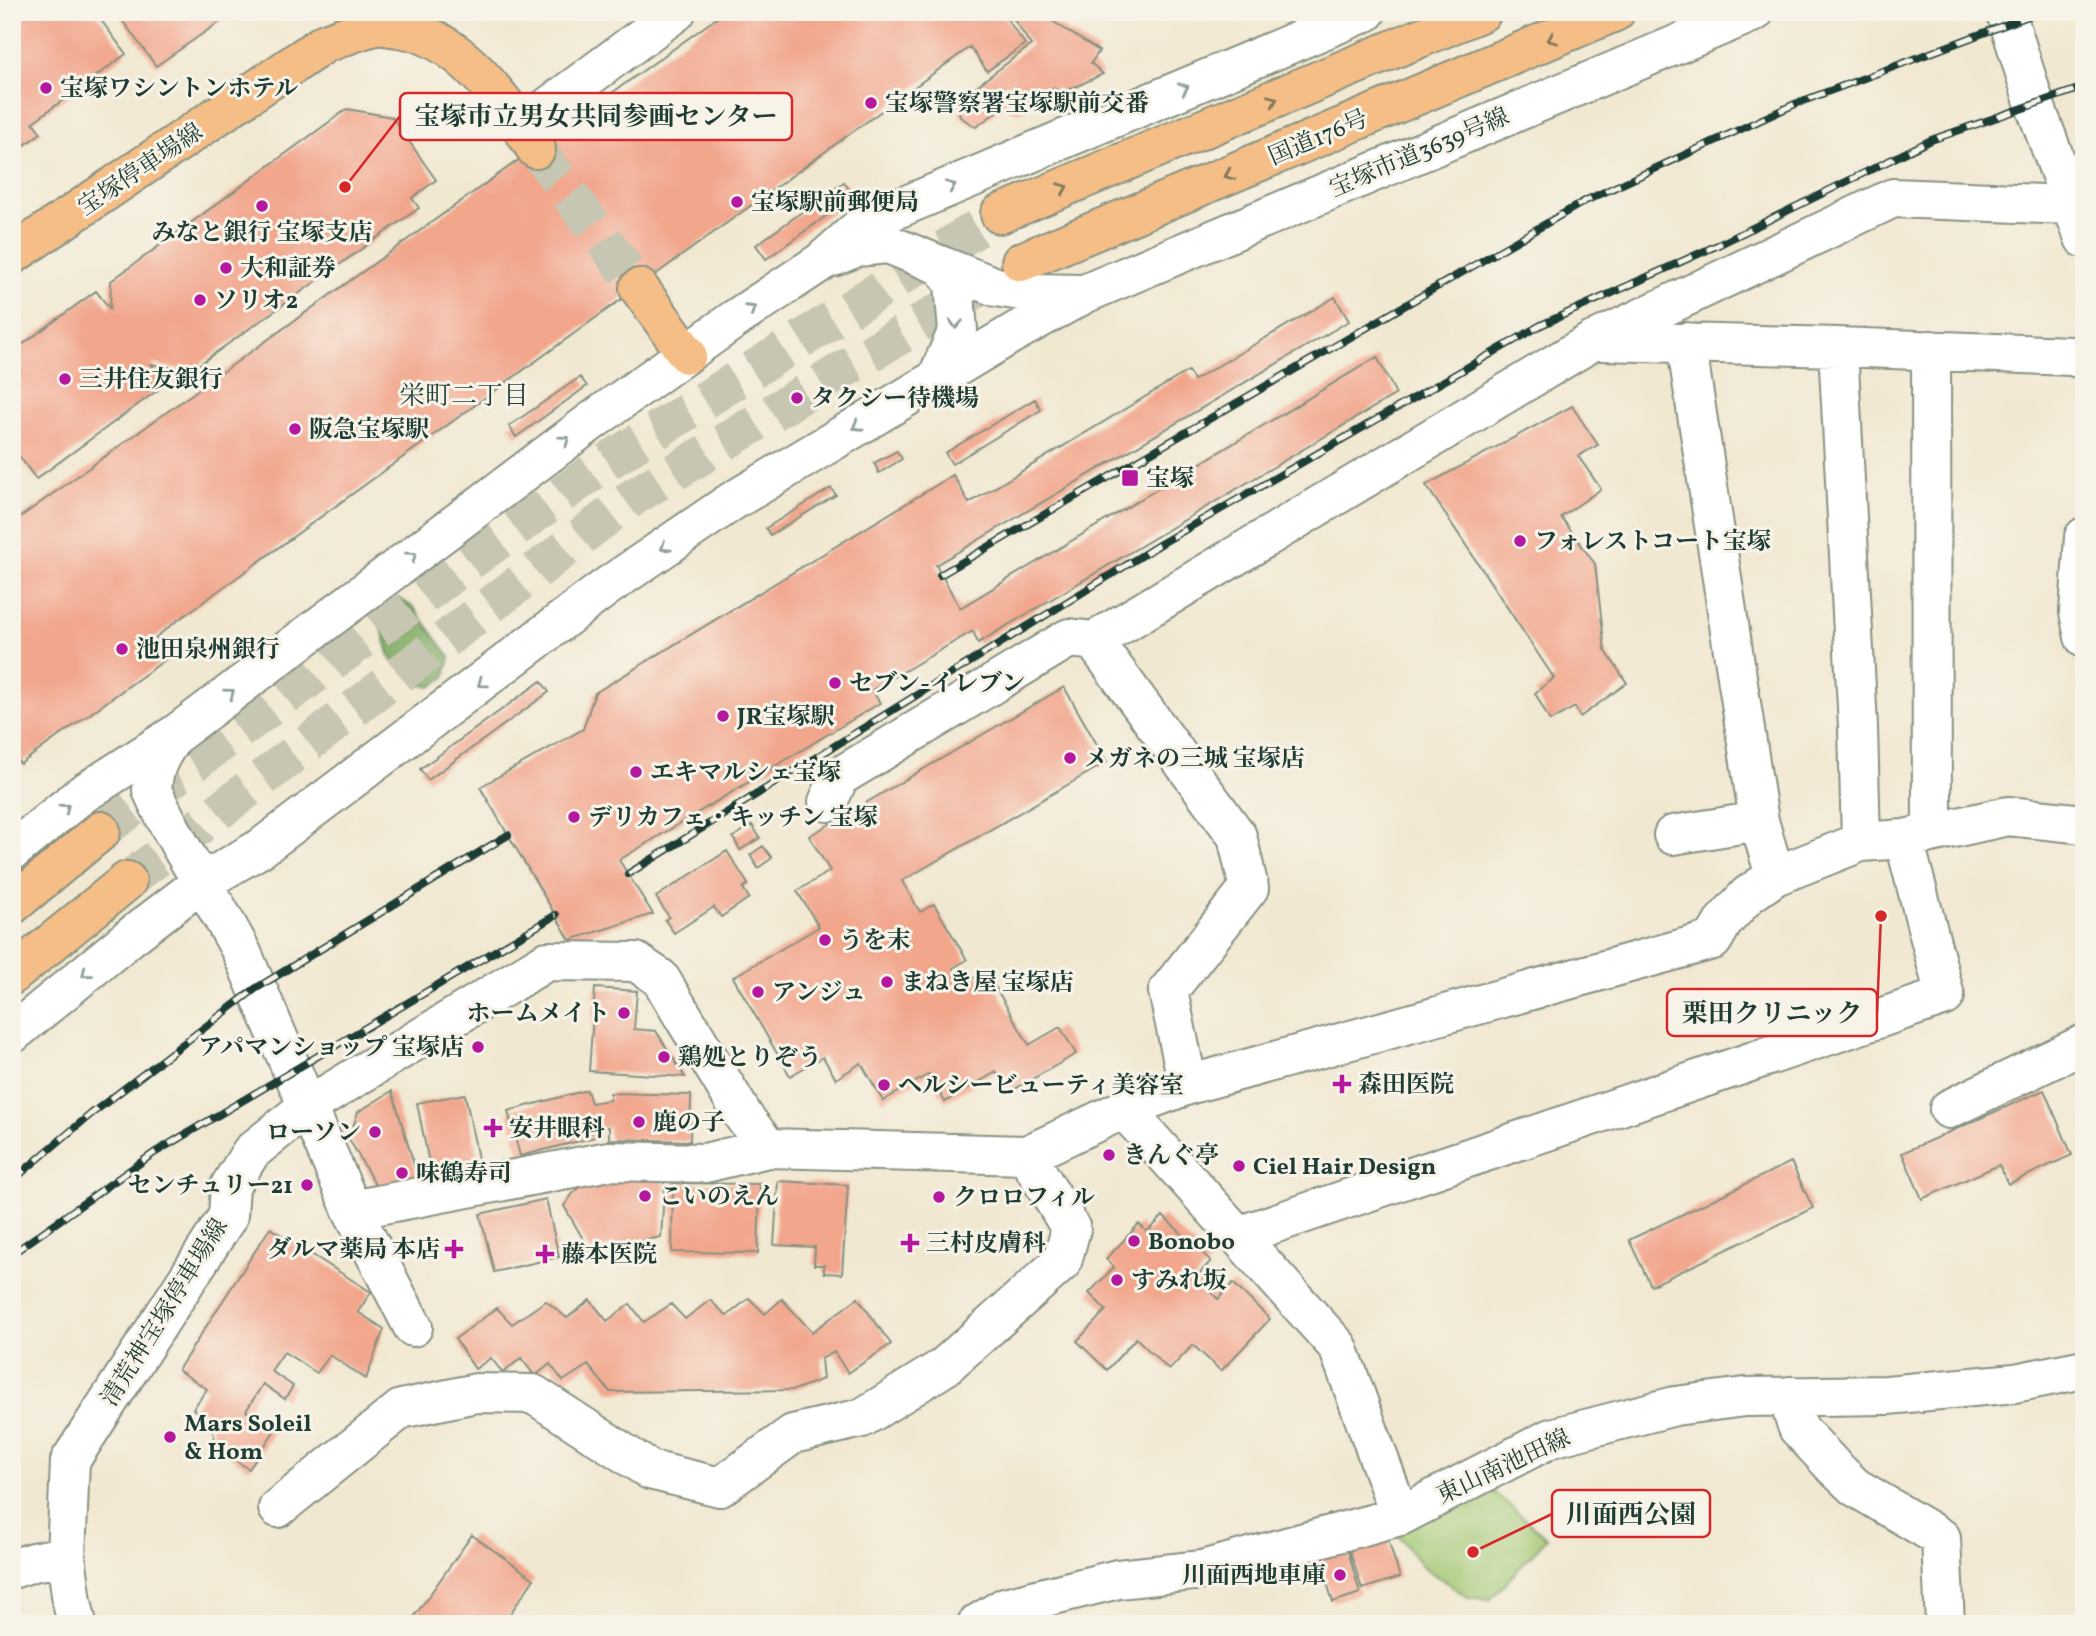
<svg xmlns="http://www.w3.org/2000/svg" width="2096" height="1636" font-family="Vollkorn,'Noto Serif JP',serif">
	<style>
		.green { fill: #a2c873; stroke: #608254; stroke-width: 2 }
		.forest { fill: #81ac65; stroke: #50744c; stroke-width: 2 }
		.building { fill: #f2a68c }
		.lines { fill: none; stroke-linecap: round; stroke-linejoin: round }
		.major-tunnel { stroke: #c7c6b2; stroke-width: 38; stroke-dasharray: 38 19; stroke-linecap: butt }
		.highway-tunnel { stroke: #c7c6b2; stroke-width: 38; stroke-dasharray: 38 19; stroke-linecap: butt }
		.minor-casing { stroke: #889282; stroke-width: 42 }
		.major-casing { stroke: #889282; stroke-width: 42 }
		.highway-casing { stroke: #889282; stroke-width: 42 }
		.minor { stroke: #fff; stroke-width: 38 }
		.major { stroke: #f6be87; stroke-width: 38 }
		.highway { stroke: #f6be87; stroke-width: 38 }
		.rail-casing { stroke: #1f3d34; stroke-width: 8 }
		.rail { stroke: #f7f3e8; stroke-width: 5; stroke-dasharray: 16; stroke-linecap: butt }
		.oneway { stroke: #807759 }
		.oneway2 { stroke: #8f9e9a }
		.poi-dot { fill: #b5179e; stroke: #f7f3e8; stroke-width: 2.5 }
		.labels { text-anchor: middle; stroke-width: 6; stroke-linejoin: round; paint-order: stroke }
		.poi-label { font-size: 24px; font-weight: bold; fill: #1f3d34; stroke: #f7f3e8; text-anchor: start }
		.street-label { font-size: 24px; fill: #1f3d34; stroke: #f7f3e8 }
		.neighbourhood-label { font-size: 26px; fill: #1f3d34; stroke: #f7f3e8 }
		.leader { fill: none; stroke: #d62828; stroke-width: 2.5 }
		.callout-dot { fill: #d62828; stroke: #f7f3e8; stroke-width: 2.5 }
		.callout { fill: #f7f3e8; stroke: #d62828; stroke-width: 2.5 }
		.callout-label { font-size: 26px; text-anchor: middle; font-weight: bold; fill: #1f3d34 }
	</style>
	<rect width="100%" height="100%" fill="#f7f3e8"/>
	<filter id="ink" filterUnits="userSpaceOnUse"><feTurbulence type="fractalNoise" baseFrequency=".0143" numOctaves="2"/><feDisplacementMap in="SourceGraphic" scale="14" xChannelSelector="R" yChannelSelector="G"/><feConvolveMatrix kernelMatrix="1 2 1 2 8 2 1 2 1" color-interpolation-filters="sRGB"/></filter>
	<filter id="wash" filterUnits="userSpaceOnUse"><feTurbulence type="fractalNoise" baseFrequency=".00686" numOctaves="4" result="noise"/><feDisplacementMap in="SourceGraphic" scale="28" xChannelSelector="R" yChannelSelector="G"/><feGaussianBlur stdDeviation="1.57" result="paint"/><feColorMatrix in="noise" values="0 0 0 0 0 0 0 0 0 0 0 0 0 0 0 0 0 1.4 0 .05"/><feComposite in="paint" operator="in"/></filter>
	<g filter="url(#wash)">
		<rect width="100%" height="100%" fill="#f1e8d1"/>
		<path class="green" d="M1486,1485L1547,1538L1490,1600L1468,1597L1422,1566L1395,1531Z"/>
		<path class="forest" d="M399,598L414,608L450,657L445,677L431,687L419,684L390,658L380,620L386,608Z"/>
		<g id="blocks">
			<path class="building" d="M20,12H87L90,16L95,12L126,54L33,122L41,133L12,154V18Z
				M116,12H234L156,66Z
				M725,12H1002L1025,44L987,71L970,47L174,623L155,638L169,657L20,764L12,753V523Z
				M1009,12H1038L1099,51L1091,63L1103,74L1062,93L1054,88L1019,113L1002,108L976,127L960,117L957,101L1031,45Z
				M347,109L392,117L436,180L412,198L419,208L190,371L151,364L166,384L36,479L12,446V352L96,291L110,309L111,281Z
				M844,182L854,196L766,259L756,245Z
				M1335,297L1349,321L936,565L960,608L1377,357L1396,394L978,643L973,631L872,690L880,703L619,860L653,914L570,940L480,787L583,729L595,693L953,475L969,503L1188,371L1194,380Z
				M580,377L587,386L516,437L509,426Z
				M1035,399L1041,410L952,464L945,453Z
				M1572,406L1598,445L1578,456L1601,489L1561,517L1595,564L1605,650L1627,683L1580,717L1575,707L1550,721L1535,693L1554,678L1426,485Z
				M897,451L902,459L879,473L874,463Z
				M831,488L836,495L770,535L766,528Z
				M541,681L549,692L428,780L420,769Z
				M1064,687L1107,762L902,881L920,912L934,904L967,960L953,968L963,984L986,971L1029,1045L1060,1027L1076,1054L1008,1093L996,1072L945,1102L929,1074L883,1101L861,1063L836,1079L823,1057L790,1076L733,977L819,927L797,891L830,871L809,836Z
				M752,825L760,838L740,850L733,837Z
				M763,846L772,858L758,868L750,855Z
				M727,851L748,884L743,888L749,898L721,917L714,907L674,933L665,920L669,917L656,897Z
				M595,988L637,991L634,1029L656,1031L685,1077L589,1071Z
				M587,1090L591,1103L610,1100V1093L691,1095L690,1141L609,1139V1127L597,1129L599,1136L520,1156L508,1111Z
				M2044,1090L2072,1155L2008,1184L1999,1165L1922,1199L1902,1153Z
				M392,1091L418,1178L377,1188L349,1139L358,1112Z
				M465,1094L479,1164L431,1173L417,1103Z
				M1791,1162L1813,1208L1651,1286L1629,1240Z
				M595,1177L665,1179L661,1237L590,1251L564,1206L574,1192Z
				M778,1181L848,1185L842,1274L824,1273V1265H814L815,1247L774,1245Z
				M673,1183L760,1184L758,1253L672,1252Z
				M546,1199L559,1257L494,1272L480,1214Z
				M1163,1216L1211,1261L1195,1278L1218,1299L1233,1283L1270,1319L1221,1371L1193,1345L1169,1370L1136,1338L1107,1370L1077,1341L1106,1310L1089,1293L1114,1267L1106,1259L1139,1224L1147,1232Z
				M270,1228L371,1292L358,1312L384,1329L366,1379L330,1355L317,1373L284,1352L271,1371L293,1386L285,1399L263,1384L246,1411L275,1430L249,1469L217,1448L210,1420L193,1409L207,1389L178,1370Z
				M749,1298L765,1314L782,1299L812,1332L858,1298L891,1344L848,1373L834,1352L821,1359L823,1379L794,1390L610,1392L588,1365L563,1381L550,1364L535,1376L521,1358L503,1373L491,1358L475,1369L455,1339L497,1308L512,1324L546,1301L567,1318L590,1300L607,1321L630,1304L644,1322L671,1304L685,1319L710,1300L727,1316Z
				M1385,1530L1400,1577L1362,1589L1347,1542Z
				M472,1535L534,1579L503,1624H409Z
				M1347,1548L1360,1593L1333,1602L1319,1557Z"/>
		</g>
	</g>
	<g filter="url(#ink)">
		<use href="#blocks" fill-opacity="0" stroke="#889282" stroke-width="2"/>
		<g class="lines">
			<path class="major-tunnel" d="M536,149L639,288"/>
			<path class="highway-tunnel" d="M101,831L602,465L1000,214
				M127,881L632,498L983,285"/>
			<g class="minor-casing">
				<path id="minor" d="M2006,12L2035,105L2084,238
					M521,127L676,12
					M833,257L857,247L888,244L942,266L954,284L958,330L937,378
					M942,266L996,287L1034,293L1081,294
					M1600,341L1838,347L2072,356L2084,360
					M1686,342L1759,821L1775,876
					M1838,347L1858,727L1861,842
					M1931,350L1932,831
					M2084,537L2079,612L2084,637
					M174,736C161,754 153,767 152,790C177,847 214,898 242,953L352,1210L609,1161L705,1163L768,1148
					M828,802L839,777L1069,638L1094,641L1593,341L1893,198L2070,205
					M1673,835L1759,821
					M12,851L81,795L176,734L592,421L735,319L821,262L866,222L1366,12
					M12,1034L129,938L201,883L261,848L605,588L731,502L1015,332L1084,294L1754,12
					M1188,1085L1713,940L1724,921L1748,895L1775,876L1861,842L1904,839L2008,816L2084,824
					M1124,1109L1338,1347L1400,1516
					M1949,1109L2084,1044
					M352,1210L413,1327
					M1238,1236L1945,996L1904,839
					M1791,1396L1793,1414L1798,1428L1835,1468L1855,1487L1941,1538L1945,1624
					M278,1508L401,1409L476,1393L533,1394L650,1470L720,1487L793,1434L862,1418L944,1367L1062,1262L1071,1229L1027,1155
					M12,1569L33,1562L66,1556
					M77,1624L72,1602L66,1556L70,1461L228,1216L230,1186L251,1152L308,1106L547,961L636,962L660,978L744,1117L768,1148L1027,1155L1124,1109L1188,1085L1168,991L1249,888L1237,836L1094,641
					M977,1624L1005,1607L1118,1579L1202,1570L1400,1516L1551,1438L1675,1406L1745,1397L1887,1395L2015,1383L2084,1369"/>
			</g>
			<g class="major-casing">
				<path id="major" d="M12,255L325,43C341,38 359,29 376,26C383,25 391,27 398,28C459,35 504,101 536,149
					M639,288L687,354"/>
			</g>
			<g class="highway-casing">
				<path id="highway" d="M1000,214L1482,12
					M1021,262L1615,12
					M12,905L101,831
					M12,975L127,881"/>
			</g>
			<use href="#minor" class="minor"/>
			<use href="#major" class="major"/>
			<use href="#highway" class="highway"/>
			<g class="rail-casing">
				<path id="rail" d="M940,575L1585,201L1795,104L2039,12
					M628,874L1162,543L1541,325L1718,245L1931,140L2084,87
					M12,1181L91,1114L255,989L508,835
					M12,1254L154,1153L556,915"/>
			</g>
			<use href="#rail" class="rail"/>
		</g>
		<defs><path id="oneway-chevron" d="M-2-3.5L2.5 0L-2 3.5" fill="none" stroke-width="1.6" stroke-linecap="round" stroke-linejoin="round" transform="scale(1.75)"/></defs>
		<g class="oneway">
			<use href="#oneway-chevron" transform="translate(1552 39) rotate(157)"/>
			<use href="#oneway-chevron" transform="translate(1273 100) rotate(-23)"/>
			<use href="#oneway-chevron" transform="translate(1229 175) rotate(157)"/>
			<use href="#oneway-chevron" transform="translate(1063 188) rotate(-23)"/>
		</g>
		<g class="oneway2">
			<use href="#oneway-chevron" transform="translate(1184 88) rotate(-23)"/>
			<use href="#oneway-chevron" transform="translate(951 186) rotate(-23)"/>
			<use href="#oneway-chevron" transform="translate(751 309) rotate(-33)"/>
			<use href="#oneway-chevron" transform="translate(956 324) rotate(93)"/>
			<use href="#oneway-chevron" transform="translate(857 426) rotate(149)"/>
			<use href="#oneway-chevron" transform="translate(565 440) rotate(-37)"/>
			<use href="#oneway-chevron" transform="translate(665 547) rotate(146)"/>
			<use href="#oneway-chevron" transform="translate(412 556) rotate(-37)"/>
			<use href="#oneway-chevron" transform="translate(482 683) rotate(143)"/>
			<use href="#oneway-chevron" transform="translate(230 693) rotate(-37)"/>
			<use href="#oneway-chevron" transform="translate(65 808) rotate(-39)"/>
			<use href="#oneway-chevron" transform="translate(86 973) rotate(141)"/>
		</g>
	</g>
	<g class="poi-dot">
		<circle cx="46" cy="88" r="7"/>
		<circle cx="871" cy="103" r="7"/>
		<circle cx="737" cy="202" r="7"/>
		<circle cx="262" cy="206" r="7"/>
		<circle cx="226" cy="268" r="7"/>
		<circle cx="200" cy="300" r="7"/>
		<circle cx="65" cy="379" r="7"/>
		<circle cx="797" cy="398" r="7"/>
		<circle cx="295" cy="429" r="7"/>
		<rect x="1121" y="469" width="18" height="18" rx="3.5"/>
		<circle cx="1520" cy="541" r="7"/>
		<circle cx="122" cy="649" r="7"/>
		<circle cx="835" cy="683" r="7"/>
		<circle cx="723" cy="716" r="7"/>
		<circle cx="1070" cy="758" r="7"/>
		<circle cx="636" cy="772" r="7"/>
		<circle cx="574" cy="817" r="7"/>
		<circle cx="825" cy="940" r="7"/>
		<circle cx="887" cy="982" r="7"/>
		<circle cx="758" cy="992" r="7"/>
		<circle cx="624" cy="1013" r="7"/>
		<circle cx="478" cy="1047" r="7"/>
		<circle cx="664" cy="1057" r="7"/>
		<path d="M1338.5 1073.5h7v7h7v7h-7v7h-7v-7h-7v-7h7z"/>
		<circle cx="884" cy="1085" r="7"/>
		<circle cx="639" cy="1122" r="7"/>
		<path d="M489.5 1117.5h7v7h7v7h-7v7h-7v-7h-7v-7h7z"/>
		<circle cx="375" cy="1132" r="7"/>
		<circle cx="1109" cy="1155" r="7"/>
		<circle cx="1239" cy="1166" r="7"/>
		<circle cx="402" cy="1173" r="7"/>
		<circle cx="307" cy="1185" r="7"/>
		<circle cx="645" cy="1196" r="7"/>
		<circle cx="939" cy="1197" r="7"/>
		<circle cx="1134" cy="1241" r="7"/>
		<path d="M906.5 1232.5h7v7h7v7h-7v7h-7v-7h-7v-7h7z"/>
		<path d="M450.5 1238.5h7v7h7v7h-7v7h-7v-7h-7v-7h7z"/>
		<path d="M541.5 1243.5h7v7h7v7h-7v7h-7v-7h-7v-7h7z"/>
		<circle cx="1117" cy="1280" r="7"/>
		<circle cx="170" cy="1437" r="7"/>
		<circle cx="1340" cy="1575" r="7"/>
	</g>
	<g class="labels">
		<g class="poi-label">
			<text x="60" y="96">宝塚ワシントンホテル</text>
			<text x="885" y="111">宝塚警察署宝塚駅前交番</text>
			<text x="751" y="210">宝塚駅前郵便局</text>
			<text x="262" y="240" text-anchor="middle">みなと銀行 宝塚支店</text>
			<text x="240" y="276">大和証券</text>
			<text x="214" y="308">ソリオ2</text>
			<text x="79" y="387">三井住友銀行</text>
			<text x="811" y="406">タクシー待機場</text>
			<text x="309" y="437">阪急宝塚駅</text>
			<text x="1146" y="486">宝塚</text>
			<text x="1534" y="549">フォレストコート宝塚</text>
			<text x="136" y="657">池田泉州銀行</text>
			<text x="849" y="691">セブン-イレブン</text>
			<text x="737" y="724">JR宝塚駅</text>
			<text x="1084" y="766">メガネの三城 宝塚店</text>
			<text x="650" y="780">エキマルシェ宝塚</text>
			<text x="588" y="825">デリカフェ・キッチン 宝塚</text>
			<text x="839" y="948">うを末</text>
			<text x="901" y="990">まねき屋 宝塚店</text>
			<text x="772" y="1000">アンジュ</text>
			<text x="610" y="1021" text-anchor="end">ホームメイト</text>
			<text x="464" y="1055" text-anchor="end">アパマンショップ 宝塚店</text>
			<text x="678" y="1065">鶏処とりぞう</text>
			<text x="1358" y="1092">森田医院</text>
			<text x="898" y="1093">ヘルシービューティ美容室</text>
			<text x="653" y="1130">鹿の子</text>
			<text x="509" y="1136">安井眼科</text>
			<text x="361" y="1140" text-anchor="end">ローソン</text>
			<text x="1123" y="1163">きんぐ亭</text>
			<text x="1253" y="1174">Ciel Hair Design</text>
			<text x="416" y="1181">味鶴寿司</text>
			<text x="293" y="1193" text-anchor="end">センチュリー21</text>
			<text x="659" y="1204">こいのえん</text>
			<text x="953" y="1205">クロロフィル</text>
			<text x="1148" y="1249">Bonobo</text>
			<text x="926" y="1251">三村皮膚科</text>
			<text x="440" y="1257" text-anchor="end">ダルマ薬局 本店</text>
			<text x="561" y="1262">藤本医院</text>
			<text x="1131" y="1288">すみれ坂</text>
			<text x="184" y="1431">Mars Soleil<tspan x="184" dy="28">&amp; Hom</tspan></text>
			<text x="1326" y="1583" text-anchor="end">川面西地車庫</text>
		</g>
		<g class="street-label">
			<text transform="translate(1318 137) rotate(-23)" y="8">国道176号</text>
			<text transform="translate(1419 152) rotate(-23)" y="8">宝塚市道3639号線</text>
			<text transform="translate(140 169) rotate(-34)" y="8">宝塚停車場線</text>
			<text transform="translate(164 1312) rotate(-58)" y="8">清荒神宝塚停車場線</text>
			<text transform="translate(1503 1466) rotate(-25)" y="8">東山南池田線</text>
		</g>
		<g class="neighbourhood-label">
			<text x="464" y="404">栄町二丁目</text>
		</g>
	</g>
	<path class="leader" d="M345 187L400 116M1881 916L1877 1013M1473 1552L1552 1514"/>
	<g class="callout-dot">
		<circle cx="345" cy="187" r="7"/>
		<circle cx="1881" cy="916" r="7"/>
		<circle cx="1473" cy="1552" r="7"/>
	</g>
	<g class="callout">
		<rect x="400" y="93" width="392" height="47" rx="7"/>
		<rect x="1667" y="989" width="210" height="47" rx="7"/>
		<rect x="1552" y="1490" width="158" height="47" rx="7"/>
	</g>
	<g class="callout-label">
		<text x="596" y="125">宝塚市立男女共同参画センター</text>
		<text x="1772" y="1022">栗田クリニック</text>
		<text x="1631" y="1523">川面西公園</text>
	</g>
	<rect width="2096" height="1636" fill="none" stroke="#f7f3e8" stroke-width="42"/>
</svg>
